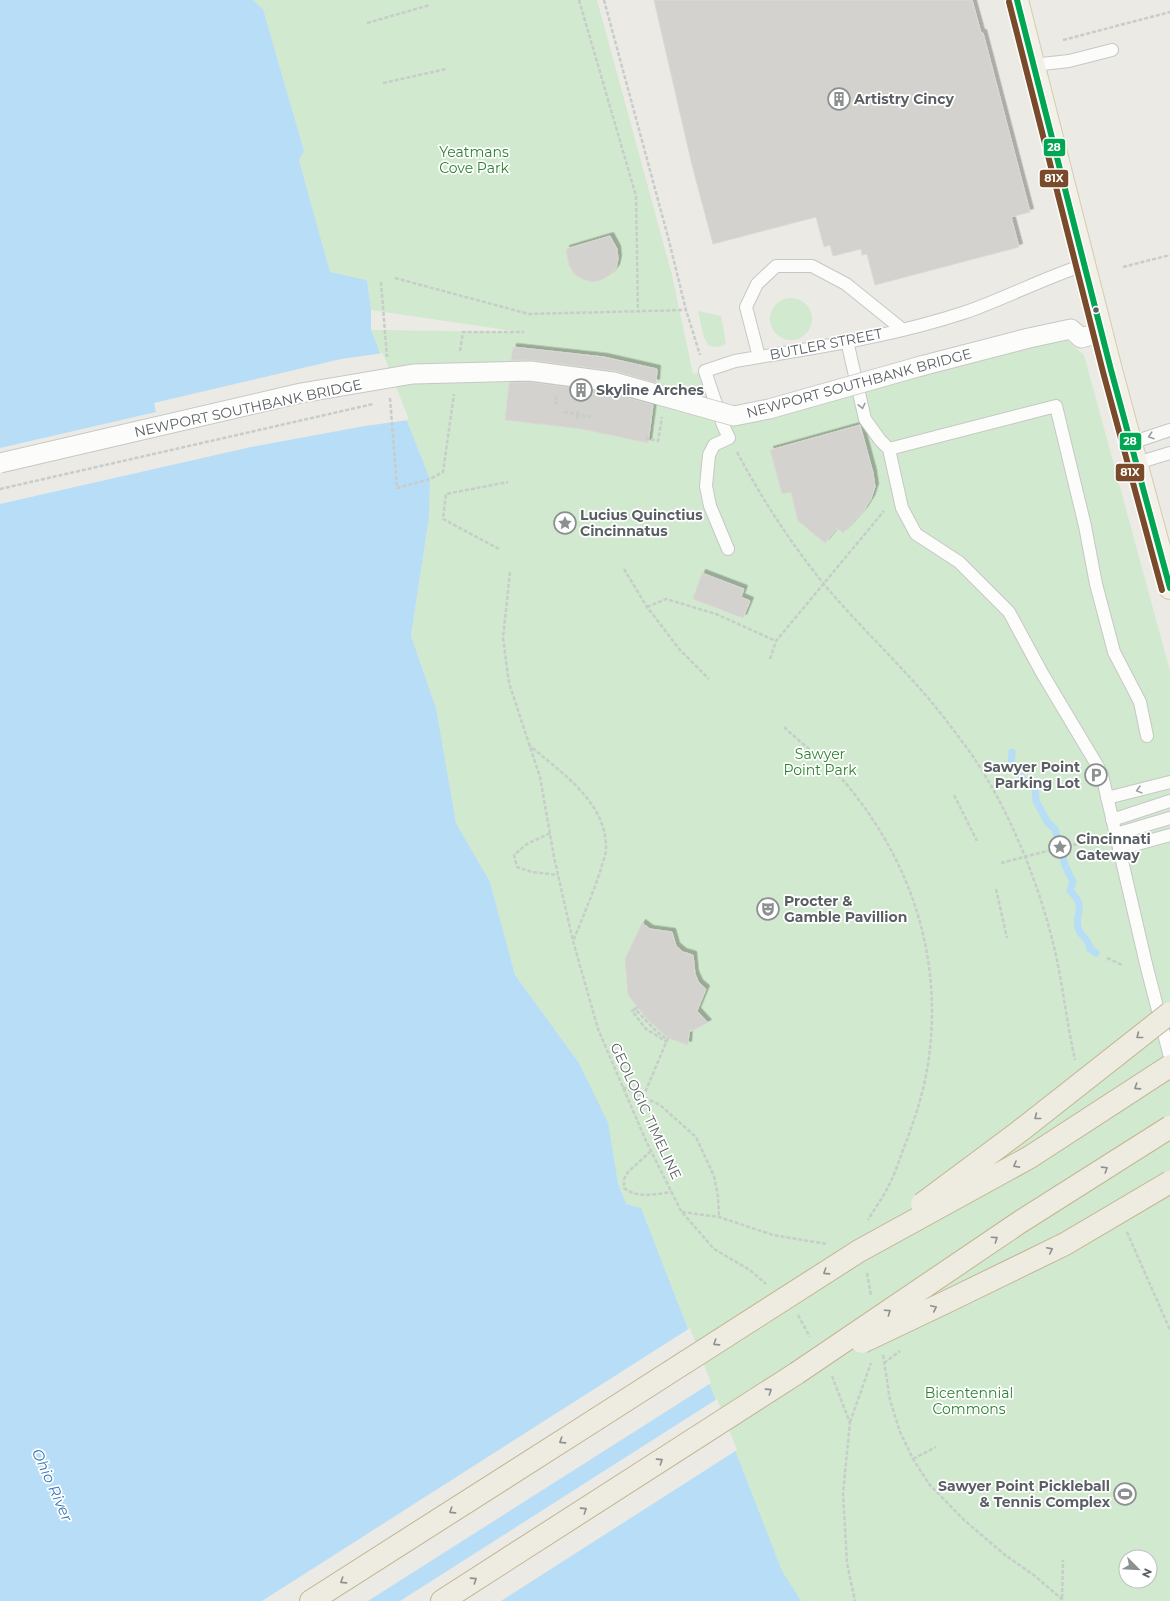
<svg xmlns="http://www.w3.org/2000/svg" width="1170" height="1601" font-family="Montserrat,sans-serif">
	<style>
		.green { fill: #d1e9ce; fill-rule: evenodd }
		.water { fill: #b7ddf7 }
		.pier { fill: #ebeae5 }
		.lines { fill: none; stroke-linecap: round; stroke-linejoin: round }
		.stream { stroke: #b7ddf7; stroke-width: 7 }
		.building { fill: #d3d2cf; stroke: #dbd9d4; filter: url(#shadow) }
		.service-casing { stroke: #c7c7c6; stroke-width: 14 }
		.pedestrian-casing { stroke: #c7c7c6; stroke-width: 21 }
		.primary-casing { stroke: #d5cbb1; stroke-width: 24 }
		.motorway-casing { stroke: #c3b492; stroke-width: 24 }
		.path { stroke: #c7cdca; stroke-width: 2.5; stroke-dasharray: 4 2; stroke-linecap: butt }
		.service { stroke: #fcfcfb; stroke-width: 12 }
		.pedestrian { stroke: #fcfcfb; stroke-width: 19 }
		.primary { stroke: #f2f0e7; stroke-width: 22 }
		.motorway { stroke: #eeebe0; stroke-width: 22 }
		.pedestrian-bridge-casing { stroke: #c7c7c6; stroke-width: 21; stroke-linecap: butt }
		.motorway-bridge-casing { stroke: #c3b492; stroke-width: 24; stroke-linecap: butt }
		.pedestrian-bridge { stroke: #fcfcfb; stroke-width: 19 }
		.motorway-bridge { stroke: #eeebe0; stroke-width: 22 }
		.bus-1-casing { stroke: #fff; stroke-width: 9 }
		.bus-2-casing { stroke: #fff; stroke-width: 9 }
		.bus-1 { stroke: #00a651; stroke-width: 6 }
		.bus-2 { stroke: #7a4b2a; stroke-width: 6 }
		.oneway { stroke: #9b9ea0 }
		.oneway2 { stroke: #8e908f }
		.bus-dot { fill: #5a5f64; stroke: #fff; stroke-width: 1.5 }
		.labels { text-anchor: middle; stroke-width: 3.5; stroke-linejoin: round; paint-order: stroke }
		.poi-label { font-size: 14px; font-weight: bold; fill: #5a5f64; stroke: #fff; text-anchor: start }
		.park-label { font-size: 14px; fill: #2d8230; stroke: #fff }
		.street-label { font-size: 14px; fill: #5a5f64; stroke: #fff }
		.water-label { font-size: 15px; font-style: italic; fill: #3677b9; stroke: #fff }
		.line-badge { stroke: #fff; stroke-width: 1.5 }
		.badge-label { font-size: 11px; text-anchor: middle; font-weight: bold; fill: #fff }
	</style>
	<defs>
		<filter id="shadow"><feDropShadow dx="3.5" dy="-3.5" stdDeviation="0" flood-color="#0004"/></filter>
	</defs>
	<rect width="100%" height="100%" fill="#ebeae5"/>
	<path class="green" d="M253,0H597L672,275L693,374L705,371L723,424L1056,331L1084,355L1170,671V1601H801L782,1572L641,1208L626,1204L618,1183L607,1123L579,1063L515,975L490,882L456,823L436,708L411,636L429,517L430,479L371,330L520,332L371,310L367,280L330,272L299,160L304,151L263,9ZM1126,1557H1150V1581H1126Z
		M770 319a21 21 0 1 1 42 0a21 21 0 1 1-42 0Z
		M698,311L721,316L726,344L719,347L709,346L704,338Z"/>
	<path class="water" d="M0,0H253L263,9L304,151L299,160L330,272L367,280L371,310V330L430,479L429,517L411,636L436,708L456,823L490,882L515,975L579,1063L608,1123L618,1183L626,1204L641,1208L782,1571L801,1601H0Z"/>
	<path class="pier" d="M383,353L409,420L365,426L251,447L0,504V448L156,412L154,403L341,359Z
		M690,1328L711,1383L368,1601H262Z
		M717,1399L737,1450L501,1601H400Z"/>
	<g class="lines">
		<path class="stream" d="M1012,752C1012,756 1011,762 1012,766C1014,773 1029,783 1035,789L1036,801L1048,823L1055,829L1065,865L1073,882L1070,891C1089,908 1072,914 1079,930C1082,938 1088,937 1090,949L1096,953"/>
	</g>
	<path class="building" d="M654,0H972L981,33H983L1030,212L1011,217L1019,247L875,285L867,254L862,255L861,249L833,256L830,245L824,247L816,217L713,244L692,165Z
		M610,236L617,249L618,259L616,268L610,275L601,280L592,282L582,279L574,274L569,265L566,249Z
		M513,347L604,357L657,369L656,383L615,371L531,360H511Z
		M529,382L611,393L653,405L648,443L582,429L505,420L509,383Z
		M860,425L873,473L875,487L871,499L864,510L843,533L837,528L825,543L798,521L791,492L782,494L770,450Z
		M702,573L744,589L741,597L750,601L743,618L693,599Z
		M642,923L650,929L672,932L676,946L683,952L693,955L695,974L699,983L706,989L697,1011L708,1023L689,1032L688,1045L668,1038L647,1019L628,995L625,959Z"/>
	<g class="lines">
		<g class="service-casing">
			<path id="service" d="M1033,65L1069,61L1112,50
				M903,330L846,284L812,266H776L757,284L746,307L759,357C828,346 900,334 966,312C1006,298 1044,278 1084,265
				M847,341L865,419L880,440L889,449
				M1131,443L1170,430
				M1137,463L1170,453
				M728,549L710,506L706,486L709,455L714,445L729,438L723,425L705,371L735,361L759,357
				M1147,736L1140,702L1114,652L1096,584L1085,526L1056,406L889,449L902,508L916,534L959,562L1009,612L1042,673L1097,765L1102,775L1146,964L1170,1057
				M1107,798L1170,782
				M1112,820L1170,801
				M1116,834L1170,818
				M1119,849L1170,835"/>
		</g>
		<g class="pedestrian-casing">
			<path id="pedestrian" d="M921,366L1029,338L1071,329L1081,338L1102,332"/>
		</g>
		<g class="primary-casing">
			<path id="primary" d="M1017,0L1111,370L1170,588"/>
		</g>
		<g class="motorway-casing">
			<path id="motorway" d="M311,1601L595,1420
				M442,1601L797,1373"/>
		</g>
		<path class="path" d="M579,0L636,196L638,312
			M604,0L668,237L686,310L700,355
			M367,23L430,5
			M1063,40L1170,12
			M383,83L446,69
			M1123,267L1170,255
			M395,278L529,314L686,310
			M381,282L387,357
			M460,351L463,332H524
			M556,396L555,403L559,404
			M390,398L397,488L430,479L443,472L454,394
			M564,412L591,417
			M577,419L578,411
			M645,438L658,441L662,417
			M737,452C762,499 790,542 823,583C856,623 895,659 929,699C944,717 958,736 972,755C1010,811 1040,886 1055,951C1063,987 1067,1024 1075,1060
			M0,489L373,404
			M499,549L443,519L446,494L508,482
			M624,569L647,607L680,650L709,679
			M510,572L503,638L509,683L540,777L554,857L573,941L598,1029L646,1141L681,1211L714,1249L750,1270L766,1284
			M647,607L666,599L716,614L776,641
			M770,659L776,641L884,511
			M784,727C807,749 833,766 852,791C911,865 940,953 930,1048C927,1082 916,1117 903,1150C899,1161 895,1173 890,1183C884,1196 875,1208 868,1220
			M528,744C561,773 608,802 606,851C605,857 602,864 601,869C593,893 583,917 573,941
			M954,795L977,841
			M550,833L527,844L514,855L517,867L532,872L558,875
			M1073,845L1095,840
			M1001,863L1051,850
			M996,889L1007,938
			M1107,958L1122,965
			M638,1007L635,1009L657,1032L668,1040
			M635,1009L632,1011L646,1029L667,1042
			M623,1087L660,1105L696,1137L714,1176L718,1196L719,1217
			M643,1097L668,1038
			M651,1151L628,1172L624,1179V1188C638,1199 656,1194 672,1192
			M682,1212L719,1217L773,1235L827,1244
			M1127,1232L1170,1330
			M867,1273L871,1296
			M798,1315L810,1337
			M883,1355L890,1400L900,1432L913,1459L929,1484L964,1520L1005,1555L1035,1576L1064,1601
			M884,1363L900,1351
			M832,1376L850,1423L843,1493L847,1563L855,1601
			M850,1422L871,1363
			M913,1459L936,1447
			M1062,1598L1063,1560"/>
		<use href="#service" class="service"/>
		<use href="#pedestrian" class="pedestrian"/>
		<use href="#primary" class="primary"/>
		<use href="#motorway" class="motorway"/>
		<g class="pedestrian-bridge-casing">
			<path id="pedestrian-bridge" d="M0,463L301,393L413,374L530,371L613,382L734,416L769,409L921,366"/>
		</g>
		<g class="motorway-bridge-casing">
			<path id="motorway-bridge" d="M922,1204L1020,1131L1170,1013
				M862,1342L944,1303L1065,1244L1170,1182
				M797,1373L1020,1222L1170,1127
				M595,1420L859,1251L1030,1157L1170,1066"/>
		</g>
		<use href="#pedestrian-bridge" class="pedestrian-bridge"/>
		<use href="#motorway-bridge" class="motorway-bridge"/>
		<g class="bus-1-casing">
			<path id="bus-1" d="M1017,0L1111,370L1170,588"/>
		</g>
		<g class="bus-2-casing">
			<path id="bus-2" d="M1009,2L1103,372L1162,590"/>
		</g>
		<use href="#bus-1" class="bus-1"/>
		<use href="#bus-2" class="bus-2"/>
	</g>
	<defs><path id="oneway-chevron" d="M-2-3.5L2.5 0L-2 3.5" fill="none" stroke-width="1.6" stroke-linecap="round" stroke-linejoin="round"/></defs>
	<g class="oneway">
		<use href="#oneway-chevron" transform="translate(862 406) rotate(77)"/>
		<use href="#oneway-chevron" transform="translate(1151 436) rotate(162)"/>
		<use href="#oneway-chevron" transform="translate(1139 790) rotate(165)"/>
	</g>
	<g class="oneway2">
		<use href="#oneway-chevron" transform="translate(1139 1036) rotate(142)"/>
		<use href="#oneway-chevron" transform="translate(1137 1087) rotate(147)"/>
		<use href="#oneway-chevron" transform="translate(1037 1117) rotate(142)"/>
		<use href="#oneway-chevron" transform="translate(1016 1165) rotate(151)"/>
		<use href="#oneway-chevron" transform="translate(1105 1169) rotate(-32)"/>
		<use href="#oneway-chevron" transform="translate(995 1239) rotate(-34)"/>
		<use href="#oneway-chevron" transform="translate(1050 1250) rotate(-26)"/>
		<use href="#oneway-chevron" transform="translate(826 1272) rotate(147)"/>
		<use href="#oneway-chevron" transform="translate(934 1308) rotate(-25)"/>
		<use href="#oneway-chevron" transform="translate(888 1312) rotate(-34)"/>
		<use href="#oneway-chevron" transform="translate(716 1343) rotate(147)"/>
		<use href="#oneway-chevron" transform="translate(769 1391) rotate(-33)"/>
		<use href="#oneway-chevron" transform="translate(562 1441) rotate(147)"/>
		<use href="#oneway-chevron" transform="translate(660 1461) rotate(-33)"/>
		<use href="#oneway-chevron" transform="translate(584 1510) rotate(-33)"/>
		<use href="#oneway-chevron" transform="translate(452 1511) rotate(147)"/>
		<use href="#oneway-chevron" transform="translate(474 1580) rotate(-33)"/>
		<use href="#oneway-chevron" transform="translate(343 1581) rotate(147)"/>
	</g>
	<defs>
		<g id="building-ring" transform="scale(1.15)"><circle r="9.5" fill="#fff" stroke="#8d9091" stroke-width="1.5"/><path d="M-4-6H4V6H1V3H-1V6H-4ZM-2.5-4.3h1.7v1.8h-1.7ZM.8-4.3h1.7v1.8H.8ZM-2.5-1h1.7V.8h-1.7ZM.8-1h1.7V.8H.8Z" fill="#8d9091"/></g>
		<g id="sight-ring" transform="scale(1.15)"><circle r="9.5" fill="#fff" stroke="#8d9091" stroke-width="1.5"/><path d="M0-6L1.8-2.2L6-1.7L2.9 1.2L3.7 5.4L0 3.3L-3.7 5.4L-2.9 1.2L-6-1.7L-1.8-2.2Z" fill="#8d9091"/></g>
		<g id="parking-ring" transform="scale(1.15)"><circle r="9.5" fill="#fff" stroke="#8d9091" stroke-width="1.5"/><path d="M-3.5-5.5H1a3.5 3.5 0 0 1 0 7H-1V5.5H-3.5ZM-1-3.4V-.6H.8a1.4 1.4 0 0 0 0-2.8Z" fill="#8d9091"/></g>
		<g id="theatre-ring" transform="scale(1.15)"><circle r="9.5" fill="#fff" stroke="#8d9091" stroke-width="1.5"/><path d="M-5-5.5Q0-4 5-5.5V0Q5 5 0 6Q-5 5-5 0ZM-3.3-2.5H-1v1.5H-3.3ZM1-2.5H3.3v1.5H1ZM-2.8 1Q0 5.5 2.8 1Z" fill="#8d9091"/></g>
		<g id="stadium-ring" transform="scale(1.15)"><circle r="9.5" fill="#fff" stroke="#8d9091" stroke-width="1.5"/><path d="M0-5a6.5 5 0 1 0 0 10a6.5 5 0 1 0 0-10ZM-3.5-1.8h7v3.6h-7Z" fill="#8d9091"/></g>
	</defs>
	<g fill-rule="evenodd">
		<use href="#building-ring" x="839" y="99"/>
		<use href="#building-ring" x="581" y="390"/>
		<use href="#sight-ring" x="565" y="523"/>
		<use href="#parking-ring" x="1096" y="775"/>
		<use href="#sight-ring" x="1060" y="847"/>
		<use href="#theatre-ring" x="768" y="909"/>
		<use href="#stadium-ring" x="1125" y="1494"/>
	</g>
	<circle class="bus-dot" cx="1096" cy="310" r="3.5"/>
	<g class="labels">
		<g class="poi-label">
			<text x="854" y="104">Artistry Cincy</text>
			<text x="596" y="395">Skyline Arches</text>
			<text x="580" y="520">Lucius Quinctius<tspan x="580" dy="16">Cincinnatus</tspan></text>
			<text x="1080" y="772" text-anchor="end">Sawyer Point<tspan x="1080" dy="16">Parking Lot</tspan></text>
			<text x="1076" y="844">Cincinnati<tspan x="1076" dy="16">Gateway</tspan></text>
			<text x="784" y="906">Procter &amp;<tspan x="784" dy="16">Gamble Pavillion</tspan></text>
			<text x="1110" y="1491" text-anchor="end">Sawyer Point Pickleball<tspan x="1110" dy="16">&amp; Tennis Complex</tspan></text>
		</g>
		<g class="park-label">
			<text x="474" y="157">Yeatmans<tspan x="474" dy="16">Cove Park</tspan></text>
			<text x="820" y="759">Sawyer<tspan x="820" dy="16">Point Park</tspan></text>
			<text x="969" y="1398">Bicentennial<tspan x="969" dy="16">Commons</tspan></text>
		</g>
		<g class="street-label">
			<text transform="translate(826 344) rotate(-11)" y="5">BUTLER STREET</text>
			<text transform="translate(859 383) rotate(-15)" y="5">NEWPORT SOUTHBANK BRIDGE</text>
			<text transform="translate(248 408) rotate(-12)" y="5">NEWPORT SOUTHBANK BRIDGE</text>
			<text transform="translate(646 1111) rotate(65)" y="5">GEOLOGIC TIMELINE</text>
		</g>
		<g class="water-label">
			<text transform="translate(52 1485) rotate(66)" y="5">Ohio River</text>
		</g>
	</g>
	<g class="line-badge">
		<rect x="1043" y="138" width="23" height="19" rx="4" fill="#00a651"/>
		<rect x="1039" y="169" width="30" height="19" rx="4" fill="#7a4b2a"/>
		<rect x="1119" y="432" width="23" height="19" rx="4" fill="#00a651"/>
		<rect x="1115" y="463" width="30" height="19" rx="4" fill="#7a4b2a"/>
	</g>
	<g class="badge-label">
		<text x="1054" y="151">28</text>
		<text x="1054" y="182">81X</text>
		<text x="1130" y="445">28</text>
		<text x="1130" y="476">81X</text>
	</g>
	<g transform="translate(1138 1569) rotate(114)"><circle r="19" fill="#ffffff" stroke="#bdbfc1"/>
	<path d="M0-3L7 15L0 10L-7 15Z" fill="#8d9091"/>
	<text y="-6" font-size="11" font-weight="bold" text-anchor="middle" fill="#5a5f64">N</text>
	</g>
</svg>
